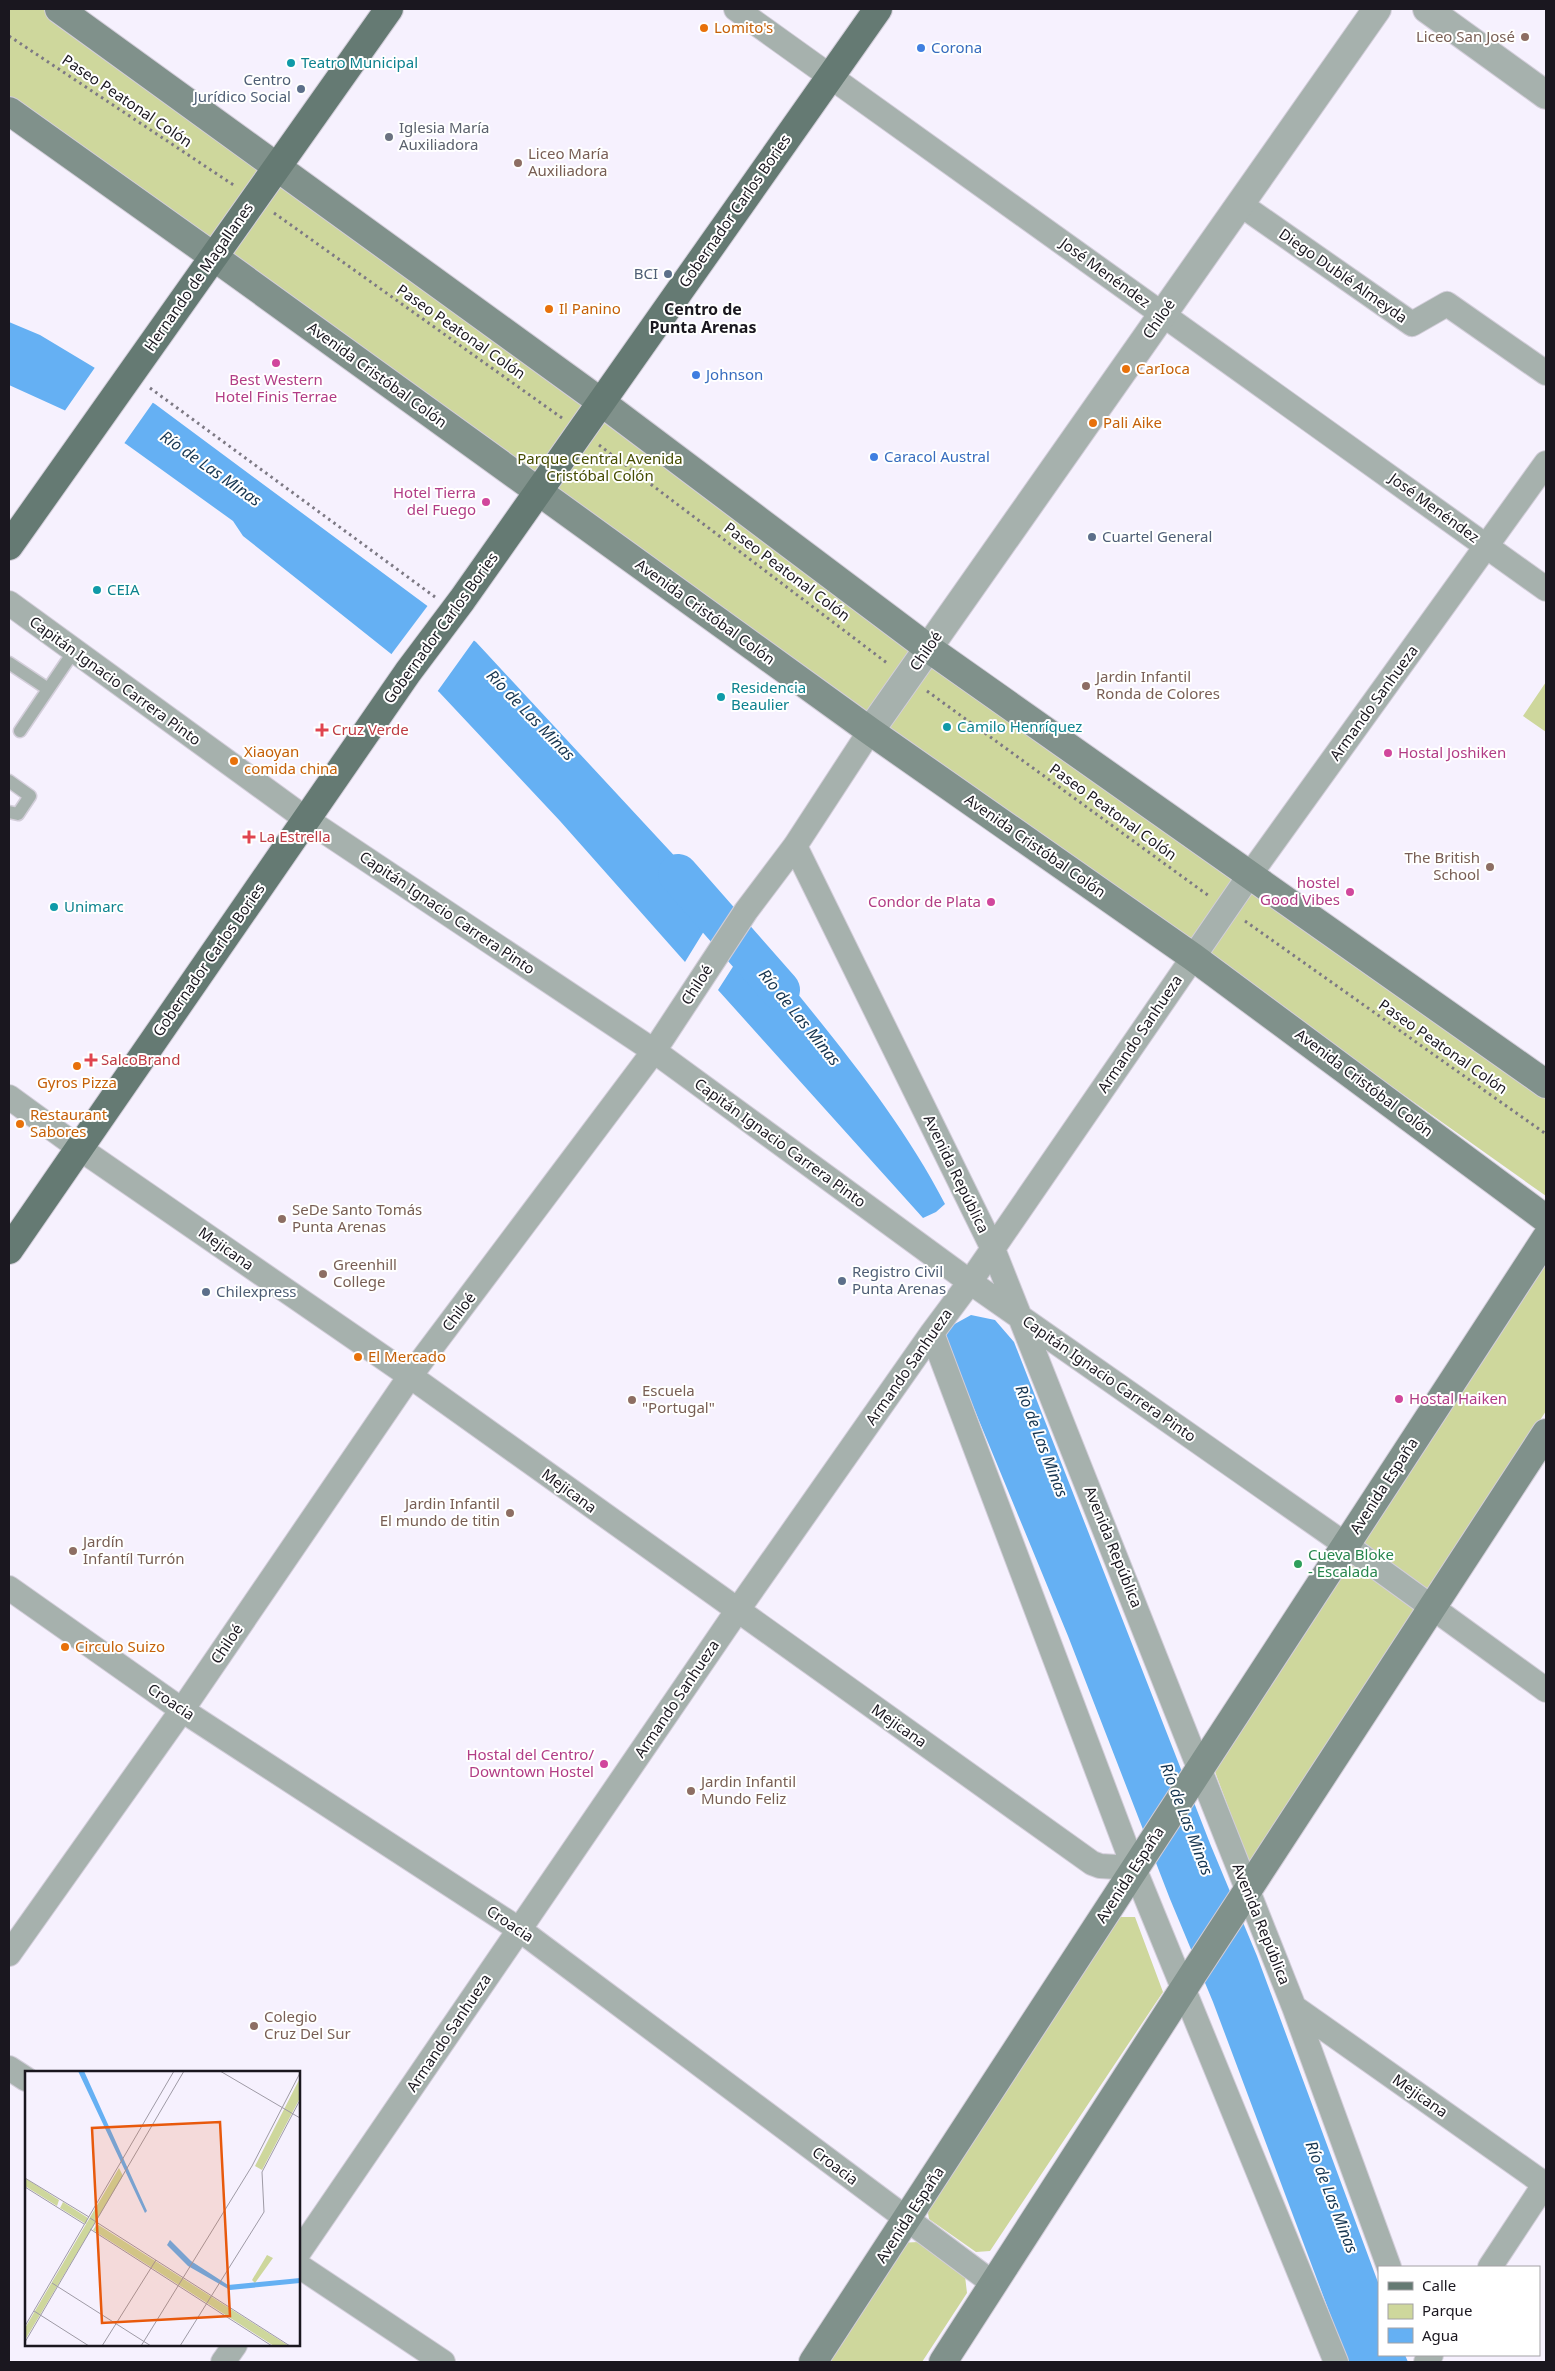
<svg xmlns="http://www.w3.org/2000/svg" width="1555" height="2371" font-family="'Noto Sans',sans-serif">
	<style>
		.green { fill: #ced79c }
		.water { fill: #65b0f3 }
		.pier { fill: #f6f1fe }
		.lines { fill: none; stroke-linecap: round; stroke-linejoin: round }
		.river { stroke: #65b0f3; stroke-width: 40 }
		.service-casing { stroke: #d3ceda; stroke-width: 15 }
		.minor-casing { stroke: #d3ceda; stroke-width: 26 }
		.tertiary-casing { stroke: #d3ceda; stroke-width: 30 }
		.secondary-casing { stroke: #d3ceda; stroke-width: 30 }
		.primary-casing { stroke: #d3ceda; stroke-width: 30 }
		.path { stroke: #7d7984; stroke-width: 3; stroke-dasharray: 2.5 4; stroke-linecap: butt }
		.service { stroke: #a6b1ad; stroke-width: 12 }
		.minor { stroke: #a6b1ad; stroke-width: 24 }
		.tertiary { stroke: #a6b1ad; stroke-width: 28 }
		.secondary { stroke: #80918b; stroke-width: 28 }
		.primary { stroke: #657a73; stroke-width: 28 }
		.food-dot { fill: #e8710a; stroke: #fff; stroke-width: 2 }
		.education-dot { fill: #8d6e63; stroke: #fff; stroke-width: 2 }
		.shop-dot { fill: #3f7fe0; stroke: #fff; stroke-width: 2 }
		.culture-dot { fill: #0f9aa8; stroke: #fff; stroke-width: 2 }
		.service-dot { fill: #5c6f8a; stroke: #fff; stroke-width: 2 }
		.worship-dot { fill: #6b7280; stroke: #fff; stroke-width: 2 }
		.hotel-dot { fill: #d1479c; stroke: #fff; stroke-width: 2 }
		.health-dot { fill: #e0444e; stroke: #fff; stroke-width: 2 }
		.leisure-dot { fill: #2e9e5b; stroke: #fff; stroke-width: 2 }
		.labels { text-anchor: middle; stroke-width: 4; stroke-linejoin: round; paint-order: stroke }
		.food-label { font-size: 15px; fill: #c56008; stroke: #fff; text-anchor: start }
		.education-label { font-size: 15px; fill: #785e54; stroke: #fff; text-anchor: start }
		.shop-label { font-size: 15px; fill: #366cbe; stroke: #fff; text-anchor: start }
		.culture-label { font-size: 15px; fill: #0d838f; stroke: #fff; text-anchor: start }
		.service-label { font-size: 15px; fill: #4e5e75; stroke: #fff; text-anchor: start }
		.street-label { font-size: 15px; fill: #1a171f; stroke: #fff }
		.worship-label { font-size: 15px; fill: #5b616d; stroke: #fff; text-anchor: start }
		.hotel-label { font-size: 15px; fill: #b23c85; stroke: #fff; text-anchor: end }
		.park-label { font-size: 15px; fill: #454c00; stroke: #fff }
		.health-label { font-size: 15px; fill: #be3a42; stroke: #fff; text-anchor: start }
		.leisure-label { font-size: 15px; fill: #27864d; stroke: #fff; text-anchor: start }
		.neighbourhood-label { font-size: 16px; font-weight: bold; fill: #1a171f; stroke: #fff }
		.water-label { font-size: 16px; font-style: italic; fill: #173651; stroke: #fff }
		.inset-road { fill: none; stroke: #9e9aa5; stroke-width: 1 }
		.view { fill: #e8590c; fill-opacity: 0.15; stroke: #e8590c; stroke-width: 2.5 }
		.inset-edge { fill: none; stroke: #1a171f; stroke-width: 2.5 }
	</style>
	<rect width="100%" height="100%" fill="#f6f1fe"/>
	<path class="green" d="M9,9H44L1546,1089V1196L574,506L9,100Z
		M1546,682V732L1523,716Z
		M1546,1261V1411L1250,1866L1214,1769Z
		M1116,1917H1135L1163,1992L990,2251L976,2252L929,2219L926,2200Z
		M918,2242L965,2276L967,2293L922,2362H819L898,2243Z"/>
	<path class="water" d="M9,322L40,335L155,404L476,642L720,905L685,962L560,821L439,692L243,536L233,521L126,444L64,410L9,385Z
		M752,937C820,1023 895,1107 945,1204L936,1212L923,1218L718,990Z
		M971,1315L995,1320L1014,1342L1211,1846L1257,1956L1379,2285V2355H1405L1408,2362H1348L1213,2002L1170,1899L1068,1636L942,1331Z"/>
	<path class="pier" d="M96,366L154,401L123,445L64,412Z
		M429,604L475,639L437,692L390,656Z"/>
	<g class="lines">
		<path class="river" d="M678,874L780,990"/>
		<g class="service-casing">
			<path id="service" d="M9,663L48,689
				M20,731L74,651
				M9,781L30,796L18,814L9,812"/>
		</g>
		<g class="minor-casing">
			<path id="minor" d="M736,9L1546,589
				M1240,204L1412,324L1447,304L1546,373
				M9,603L306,819L654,1051L970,1282L1346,1545L1546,1690
				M795,846L993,1249L1294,2007L1389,2267
				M9,1097L79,1148L410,1376L1092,1863L1100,1866L1134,1868
				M932,1333L1134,1868L1336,2362
				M9,1588L182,1710L520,1930L994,2284
				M9,1954L182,1710L410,1376L654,1051L746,911L795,846L870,731
				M1294,2007L1546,2185
				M9,2068L26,2079
				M299,2252L737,1611L932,1333L970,1282L1249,876L1546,463
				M299,2266L443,2362
				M1490,2267L1546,2182
				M223,2362L235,2345
				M1426,2362L1431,2355"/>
		</g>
		<g class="tertiary-casing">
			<path id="tertiary" d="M1427,9L1546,95
				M870,731L1377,9"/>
		</g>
		<g class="secondary-casing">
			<path id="secondary" d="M59,9L601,402L928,648L1546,1084
				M9,111L214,257L870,731L1193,957L1546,1219
				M813,2362L1546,1238
				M943,2362L1193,1974L1546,1433"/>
		</g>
		<g class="primary-casing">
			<path id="primary" d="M9,546L389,9
				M9,1250L408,672L462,600L878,9"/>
		</g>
		<path class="path" d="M9,36L235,186
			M274,213L562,418
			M150,388L435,597
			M599,445L887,663
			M927,691L1209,896
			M1245,921L1546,1134"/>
		<use href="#service" class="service"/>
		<use href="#minor" class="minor"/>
		<use href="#tertiary" class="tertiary"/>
		<use href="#secondary" class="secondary"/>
		<use href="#primary" class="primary"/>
	</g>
	<g class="food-dot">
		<circle cx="704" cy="28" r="5"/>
		<circle cx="549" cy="309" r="5"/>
		<circle cx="1126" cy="369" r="5"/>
		<circle cx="1093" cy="423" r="5"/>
		<circle cx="234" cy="761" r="5"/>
		<circle cx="77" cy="1066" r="5"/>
		<circle cx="20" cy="1124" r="5"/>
		<circle cx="358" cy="1357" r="5"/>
		<circle cx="65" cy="1647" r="5"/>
	</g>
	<g class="education-dot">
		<circle cx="1525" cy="37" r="5"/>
		<circle cx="518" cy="163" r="5"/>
		<circle cx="1086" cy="686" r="5"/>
		<circle cx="1490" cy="867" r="5"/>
		<circle cx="282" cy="1219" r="5"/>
		<circle cx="323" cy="1274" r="5"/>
		<circle cx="632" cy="1400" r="5"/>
		<circle cx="510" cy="1513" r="5"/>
		<circle cx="73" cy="1551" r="5"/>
		<circle cx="691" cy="1791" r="5"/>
		<circle cx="254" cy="2026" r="5"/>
	</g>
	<g class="shop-dot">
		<circle cx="921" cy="48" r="5"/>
		<circle cx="696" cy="375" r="5"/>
		<circle cx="874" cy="457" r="5"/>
	</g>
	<g class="culture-dot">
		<circle cx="291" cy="63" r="5"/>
		<circle cx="97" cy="590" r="5"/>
		<circle cx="721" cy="697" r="5"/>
		<circle cx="947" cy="727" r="5"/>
		<circle cx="54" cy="907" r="5"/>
	</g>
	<g class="service-dot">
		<circle cx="301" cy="89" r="5"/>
		<circle cx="668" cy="274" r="5"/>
		<circle cx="1092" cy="537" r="5"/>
		<circle cx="842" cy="1281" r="5"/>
		<circle cx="206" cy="1292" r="5"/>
	</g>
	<circle class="worship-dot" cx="389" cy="137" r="5"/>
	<g class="hotel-dot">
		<circle cx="276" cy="363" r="5"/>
		<circle cx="486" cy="502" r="5"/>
		<circle cx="1388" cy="753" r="5"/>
		<circle cx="1350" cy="892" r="5"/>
		<circle cx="991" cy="902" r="5"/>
		<circle cx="1399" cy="1399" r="5"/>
		<circle cx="604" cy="1764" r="5"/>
	</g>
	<g class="health-dot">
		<path d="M319.5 722.5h5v5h5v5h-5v5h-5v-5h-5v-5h5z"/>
		<path d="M246.5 829.5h5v5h5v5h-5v5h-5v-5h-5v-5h5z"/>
		<path d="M88.5 1052.5h5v5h5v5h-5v5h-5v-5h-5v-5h5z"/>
	</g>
	<circle class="leisure-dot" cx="1298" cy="1564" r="5"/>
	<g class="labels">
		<g class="food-label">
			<text x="714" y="33">Lomito's</text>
			<text x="559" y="314">Il Panino</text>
			<text x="1136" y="374">CarIoca</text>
			<text x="1103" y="428">Pali Aike</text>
			<text x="244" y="757">Xiaoyan<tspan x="244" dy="17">comida china</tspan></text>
			<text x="77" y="1088" text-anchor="middle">Gyros Pizza</text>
			<text x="30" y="1120">Restaurant<tspan x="30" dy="17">Sabores</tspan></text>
			<text x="368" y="1362">El Mercado</text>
			<text x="75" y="1652">Circulo Suizo</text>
		</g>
		<g class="education-label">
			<text x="1515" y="42" text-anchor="end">Liceo San José</text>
			<text x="528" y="159">Liceo María<tspan x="528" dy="17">Auxiliadora</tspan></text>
			<text x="1096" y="682">Jardin Infantil<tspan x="1096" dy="17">Ronda de Colores</tspan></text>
			<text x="1480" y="863" text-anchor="end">The British<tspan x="1480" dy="17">School</tspan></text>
			<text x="292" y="1215">SeDe Santo Tomás<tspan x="292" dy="17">Punta Arenas</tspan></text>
			<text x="333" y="1270">Greenhill<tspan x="333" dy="17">College</tspan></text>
			<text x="642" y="1396">Escuela<tspan x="642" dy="17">"Portugal"</tspan></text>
			<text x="500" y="1509" text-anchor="end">Jardin Infantil<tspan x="500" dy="17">El mundo de titin</tspan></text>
			<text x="83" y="1547">Jardín<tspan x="83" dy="17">Infantíl Turrón</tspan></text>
			<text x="701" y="1787">Jardin Infantil<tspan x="701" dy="17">Mundo Feliz</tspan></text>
			<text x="264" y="2022">Colegio<tspan x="264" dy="17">Cruz Del Sur</tspan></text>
		</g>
		<g class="shop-label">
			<text x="931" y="53">Corona</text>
			<text x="706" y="380">Johnson</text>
			<text x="884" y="462">Caracol Austral</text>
		</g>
		<g class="culture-label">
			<text x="301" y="68">Teatro Municipal</text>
			<text x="107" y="595">CEIA</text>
			<text x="731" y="693">Residencia<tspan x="731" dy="17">Beaulier</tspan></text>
			<text x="957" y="732">Camilo Henríquez</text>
			<text x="64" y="912">Unimarc</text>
		</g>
		<g class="service-label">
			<text x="291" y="85" text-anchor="end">Centro<tspan x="291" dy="17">Jurídico Social</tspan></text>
			<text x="658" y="279" text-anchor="end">BCI</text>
			<text x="1102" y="542">Cuartel General</text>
			<text x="852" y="1277">Registro Civil<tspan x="852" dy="17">Punta Arenas</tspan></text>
			<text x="216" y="1297">Chilexpress</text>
		</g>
		<g class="street-label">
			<text transform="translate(127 101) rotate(34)" y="5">Paseo Peatonal Colón</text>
			<text transform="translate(735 211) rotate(-55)" y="5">Gobernador Carlos Bories</text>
			<text transform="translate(1105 273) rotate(36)" y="5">José Menéndez</text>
			<text transform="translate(1343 276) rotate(35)" y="5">Diego Dublé Almeyda</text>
			<text transform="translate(199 277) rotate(-55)" y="5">Hernando de Magallanes</text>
			<text transform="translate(1159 319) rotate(-55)" y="5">Chiloé</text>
			<text transform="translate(461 332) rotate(35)" y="5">Paseo Peatonal Colón</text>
			<text transform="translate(377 375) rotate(36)" y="5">Avenida Cristóbal Colón</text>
			<text transform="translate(1434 508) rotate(36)" y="5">José Menéndez</text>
			<text transform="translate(787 572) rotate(37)" y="5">Paseo Peatonal Colón</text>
			<text transform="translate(705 612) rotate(36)" y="5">Avenida Cristóbal Colón</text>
			<text transform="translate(441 628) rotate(-54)" y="5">Gobernador Carlos Bories</text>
			<text transform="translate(926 651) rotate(-55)" y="5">Chiloé</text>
			<text transform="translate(115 681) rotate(36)" y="5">Capitán Ignacio Carrera Pinto</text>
			<text transform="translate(1374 703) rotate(-54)" y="5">Armando Sanhueza</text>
			<text transform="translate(1113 812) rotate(36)" y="5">Paseo Peatonal Colón</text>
			<text transform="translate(1035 846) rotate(35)" y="5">Avenida Cristóbal Colón</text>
			<text transform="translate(447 913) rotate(34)" y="5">Capitán Ignacio Carrera Pinto</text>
			<text transform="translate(209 960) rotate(-55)" y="5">Gobernador Carlos Bories</text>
			<text transform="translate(697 985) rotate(-57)" y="5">Chiloé</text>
			<text transform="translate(1140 1034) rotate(-56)" y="5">Armando Sanhueza</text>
			<text transform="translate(1443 1047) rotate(35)" y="5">Paseo Peatonal Colón</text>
			<text transform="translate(1364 1083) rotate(37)" y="5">Avenida Cristóbal Colón</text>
			<text transform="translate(780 1143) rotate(36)" y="5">Capitán Ignacio Carrera Pinto</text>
			<text transform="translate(956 1174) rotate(64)" y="5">Avenida República</text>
			<text transform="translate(226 1249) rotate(35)" y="5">Mejicana</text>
			<text transform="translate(459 1312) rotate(-53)" y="5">Chiloé</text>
			<text transform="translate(909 1367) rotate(-55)" y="5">Armando Sanhueza</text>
			<text transform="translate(1109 1379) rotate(35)" y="5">Capitán Ignacio Carrera Pinto</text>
			<text transform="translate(1384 1486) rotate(-57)" y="5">Avenida España</text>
			<text transform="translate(569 1491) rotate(36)" y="5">Mejicana</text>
			<text transform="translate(1113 1547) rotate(68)" y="5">Avenida República</text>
			<text transform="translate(227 1644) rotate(-56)" y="5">Chiloé</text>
			<text transform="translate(677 1699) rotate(-56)" y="5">Armando Sanhueza</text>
			<text transform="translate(171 1702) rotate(34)" y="5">Croacia</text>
			<text transform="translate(899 1726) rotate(35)" y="5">Mejicana</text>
			<text transform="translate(1130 1875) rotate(-57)" y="5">Avenida España</text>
			<text transform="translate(510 1924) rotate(34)" y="5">Croacia</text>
			<text transform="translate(1261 1924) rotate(68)" y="5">Avenida República</text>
			<text transform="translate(449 2033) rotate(-56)" y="5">Armando Sanhueza</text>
			<text transform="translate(1420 2096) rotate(35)" y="5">Mejicana</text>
			<text transform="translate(835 2166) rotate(37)" y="5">Croacia</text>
			<text transform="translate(910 2215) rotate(-57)" y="5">Avenida España</text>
		</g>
		<g class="worship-label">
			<text x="399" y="133">Iglesia María<tspan x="399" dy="17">Auxiliadora</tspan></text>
		</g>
		<g class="hotel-label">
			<text x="276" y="385" text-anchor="middle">Best Western<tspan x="276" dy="17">Hotel Finis Terrae</tspan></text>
			<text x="476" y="498">Hotel Tierra<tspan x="476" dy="17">del Fuego</tspan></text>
			<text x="1398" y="758" text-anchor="start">Hostal Joshiken</text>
			<text x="1340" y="888">hostel<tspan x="1340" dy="17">Good Vibes</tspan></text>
			<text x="981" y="907">Condor de Plata</text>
			<text x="1409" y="1404" text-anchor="start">Hostal Haiken</text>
			<text x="594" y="1760">Hostal del Centro/<tspan x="594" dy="17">Downtown Hostel</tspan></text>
		</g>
		<g class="park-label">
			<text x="600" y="464">Parque Central Avenida<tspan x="600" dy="17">Cristóbal Colón</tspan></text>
		</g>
		<g class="health-label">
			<text x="332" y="735">Cruz Verde</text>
			<text x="259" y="842">La Estrella</text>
			<text x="101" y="1065">SalcoBrand</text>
		</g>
		<g class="leisure-label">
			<text x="1308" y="1560">Cueva Bloke<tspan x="1308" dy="17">- Escalada</tspan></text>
		</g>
		<g class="neighbourhood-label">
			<text x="703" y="315">Centro de<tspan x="703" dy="18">Punta Arenas</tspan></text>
		</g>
		<g class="water-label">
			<text transform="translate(211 468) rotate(35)" y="6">Río de Las Minas</text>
			<text transform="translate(531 715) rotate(46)" y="6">Río de Las Minas</text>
			<text transform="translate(800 1017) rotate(51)" y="6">Río de Las Minas</text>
			<text transform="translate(1042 1441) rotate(69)" y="6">Río de Las Minas</text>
			<text transform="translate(1187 1819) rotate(69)" y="6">Río de Las Minas</text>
			<text transform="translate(1332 2197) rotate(69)" y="6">Río de Las Minas</text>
		</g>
	</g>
	<g transform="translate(25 2071)">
		<rect width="275" height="275" fill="#f6f1fe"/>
		<path d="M275,7V27L237,99L230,95ZM94,97L98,105L0,269V257ZM0,107L34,129L32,135L0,115ZM38,131L63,147L61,153L35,137ZM72,153L264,275H249L68,159ZM242,184L248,187L230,212L227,209Z" fill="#ced79c"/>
		<path d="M53,0H59L122,140L120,142ZM145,169L166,190L203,214L275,207V212L205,219L163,195L142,174Z" fill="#65b0f3"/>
		<path class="inset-road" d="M195,0L275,47M0,107L64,146M0,116L59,153M65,147L265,275M65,158L247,275M27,212L126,275M9,240L64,275M0,255L149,0M0,271L159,0M77,275L131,189M116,275L227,95L275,2M155,275L239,141L237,101L275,29"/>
		<path class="view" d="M195,51L205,245L77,252L67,57Z"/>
		<rect width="275" height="275" class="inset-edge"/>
	</g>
	<rect width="1555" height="2371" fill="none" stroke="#1a171f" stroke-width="20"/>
	<rect x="1378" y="2266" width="162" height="90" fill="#ffffff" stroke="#a3a2a5"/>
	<rect x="1388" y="2282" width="25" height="8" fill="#657a73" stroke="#a3a2a5"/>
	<text x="1422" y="2291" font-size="15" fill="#1a171f">Calle</text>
	<rect x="1388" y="2304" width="25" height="15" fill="#ced79c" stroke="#a3a2a5"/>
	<text x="1422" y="2316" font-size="15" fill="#1a171f">Parque</text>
	<rect x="1388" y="2328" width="25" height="15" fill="#65b0f3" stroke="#a3a2a5"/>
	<text x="1422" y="2341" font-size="15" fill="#1a171f">Agua</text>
</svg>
